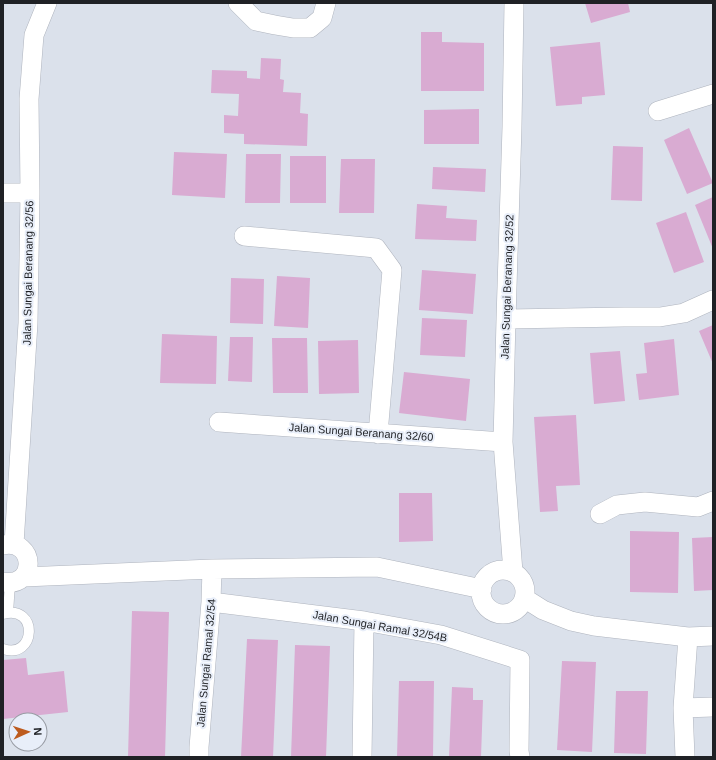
<svg xmlns="http://www.w3.org/2000/svg" width="716" height="760" font-family="Arial,sans-serif">
	<style>
		.building { fill: #d9abd2 }
		.lines { fill: none; stroke-linecap: round; stroke-linejoin: round }
		.lane-casing { stroke: #afb4be; stroke-width: 11 }
		.street-casing { stroke: #afb4be; stroke-width: 20 }
		.lane { stroke: #fff; stroke-width: 10 }
		.street { stroke: #fff; stroke-width: 19 }
		.labels { text-anchor: middle; stroke-width: 4; stroke-linejoin: round; paint-order: stroke }
		.street-label { font-size: 11px; fill: #1f2125; stroke: #e8eef9 }
	</style>
	<rect width="100%" height="100%" fill="#dbe1eb"/>
	<path class="building" d="M585,3H628L630,12L591,23Z
		M421,32H442V42L484,43V91H421Z
		M600,42L605,95L582,97V104L556,106L550,47Z
		M261,58L281,59L280,79L284,80L283,92L301,93L300,113L308,114L307,146L244,144V134L224,133V115L238,116L239,94L211,93L212,70L247,71V78L260,79Z
		M479,109V144H424V110Z
		M689,128L713,183L687,194L664,140Z
		M613,146L643,147L642,201L611,200Z
		M174,152L227,154L225,198L172,195Z
		M246,154H281L280,203H245Z
		M290,156H326V203H290Z
		M341,159H375L374,213H339Z
		M433,167L486,169L485,192L432,189Z
		M713,197V249L695,205Z
		M417,204L447,206L446,218L477,220L476,241L415,239Z
		M686,212L704,262L674,273L656,223Z
		M422,270L476,274L473,314L419,310Z
		M277,276L310,278L308,328L274,326Z
		M231,278L264,279L263,324L230,323Z
		M422,318L467,320L465,357L420,355Z
		M713,325V364L699,331Z
		M162,334L217,336L216,384L160,383Z
		M230,337H253L252,382L228,381Z
		M272,338H307L308,393H273Z
		M674,339L679,395L639,400L636,374L647,373L644,343Z
		M358,340L359,393L319,394L318,341Z
		M620,351L625,401L594,404L590,353Z
		M404,372L470,379L466,421L399,413Z
		M576,415L580,485L556,486L558,511L540,512L534,417Z
		M399,493H432L433,541L399,542Z
		M630,531L679,532L678,593L630,592Z
		M713,537V590L694,591L692,538Z
		M132,611L169,612L165,757H128Z
		M247,639L278,640L273,757H241Z
		M295,645L330,646L326,757H291Z
		M26,658L28,675L64,671L68,712L3,719V660Z
		M562,661L596,662L592,752L557,750Z
		M399,681H434L433,757H397Z
		M452,687L473,688V700H483L481,757H449Z
		M616,691H648L646,754L614,753Z"/>
	<g class="lines">
		<g class="lane-casing">
			<path id="lane" d="M8,613L10,583
				M3,614C39,604 36,660 3,649"/>
		</g>
		<g class="street-casing">
			<path id="street" d="M238,3L256,21L275,25L293,28H310L322,18L326,3
				M658,111L713,94
				M3,193H30
				M244,236L376,248L392,270L378,434
				M506,319L624,317H660L684,313L713,300
				M219,422L503,442
				M600,514L617,505L645,502L698,507L713,501
				M14,544L28,323L30,193L29,99L34,35L47,3
				M3,545C35,538 38,588 3,582
				M481 592a22 22 0 1 1 44 0a22 22 0 1 1-44 0Z
				M513,572L503,442L506,319L512,127L514,3
				M24,577L212,569L377,567L482,589
				M524,598L543,610L571,621L594,626L688,637L713,636
				M211,602L364,621L441,635L520,660L519,751L520,757
				M683,708L713,707
				M199,757V747L211,602L212,569
				M362,757L364,621
				M685,757L683,708L688,637"/>
		</g>
		<use href="#lane" class="lane"/>
		<use href="#street" class="street"/>
	</g>
	<g class="labels">
		<g class="street-label">
			<text transform="translate(28 273) rotate(-89)" y="4">Jalan Sungai Beranang 32/56</text>
			<text transform="translate(507 287) rotate(-88)" y="4">Jalan Sungai Beranang 32/52</text>
			<text transform="translate(361 432) rotate(4)" y="4">Jalan Sungai Beranang 32/60</text>
			<text transform="translate(380 626) rotate(10)" y="4">Jalan Sungai Ramal 32/54B</text>
			<text transform="translate(206 663) rotate(-85)" y="4">Jalan Sungai Ramal 32/54</text>
		</g>
	</g>
	<rect width="716" height="760" fill="none" stroke="#1f2125" stroke-width="8"/>
	<g transform="translate(28 732) rotate(87)"><circle r="19" fill="#e8eef9" stroke="#989ca4"/>
	<path d="M0-3L7 15L0 10L-7 15Z" fill="#bd5b1e"/>
	<text y="-6" font-size="11" font-weight="bold" text-anchor="middle" fill="#1f2125">N</text>
	</g>
</svg>
